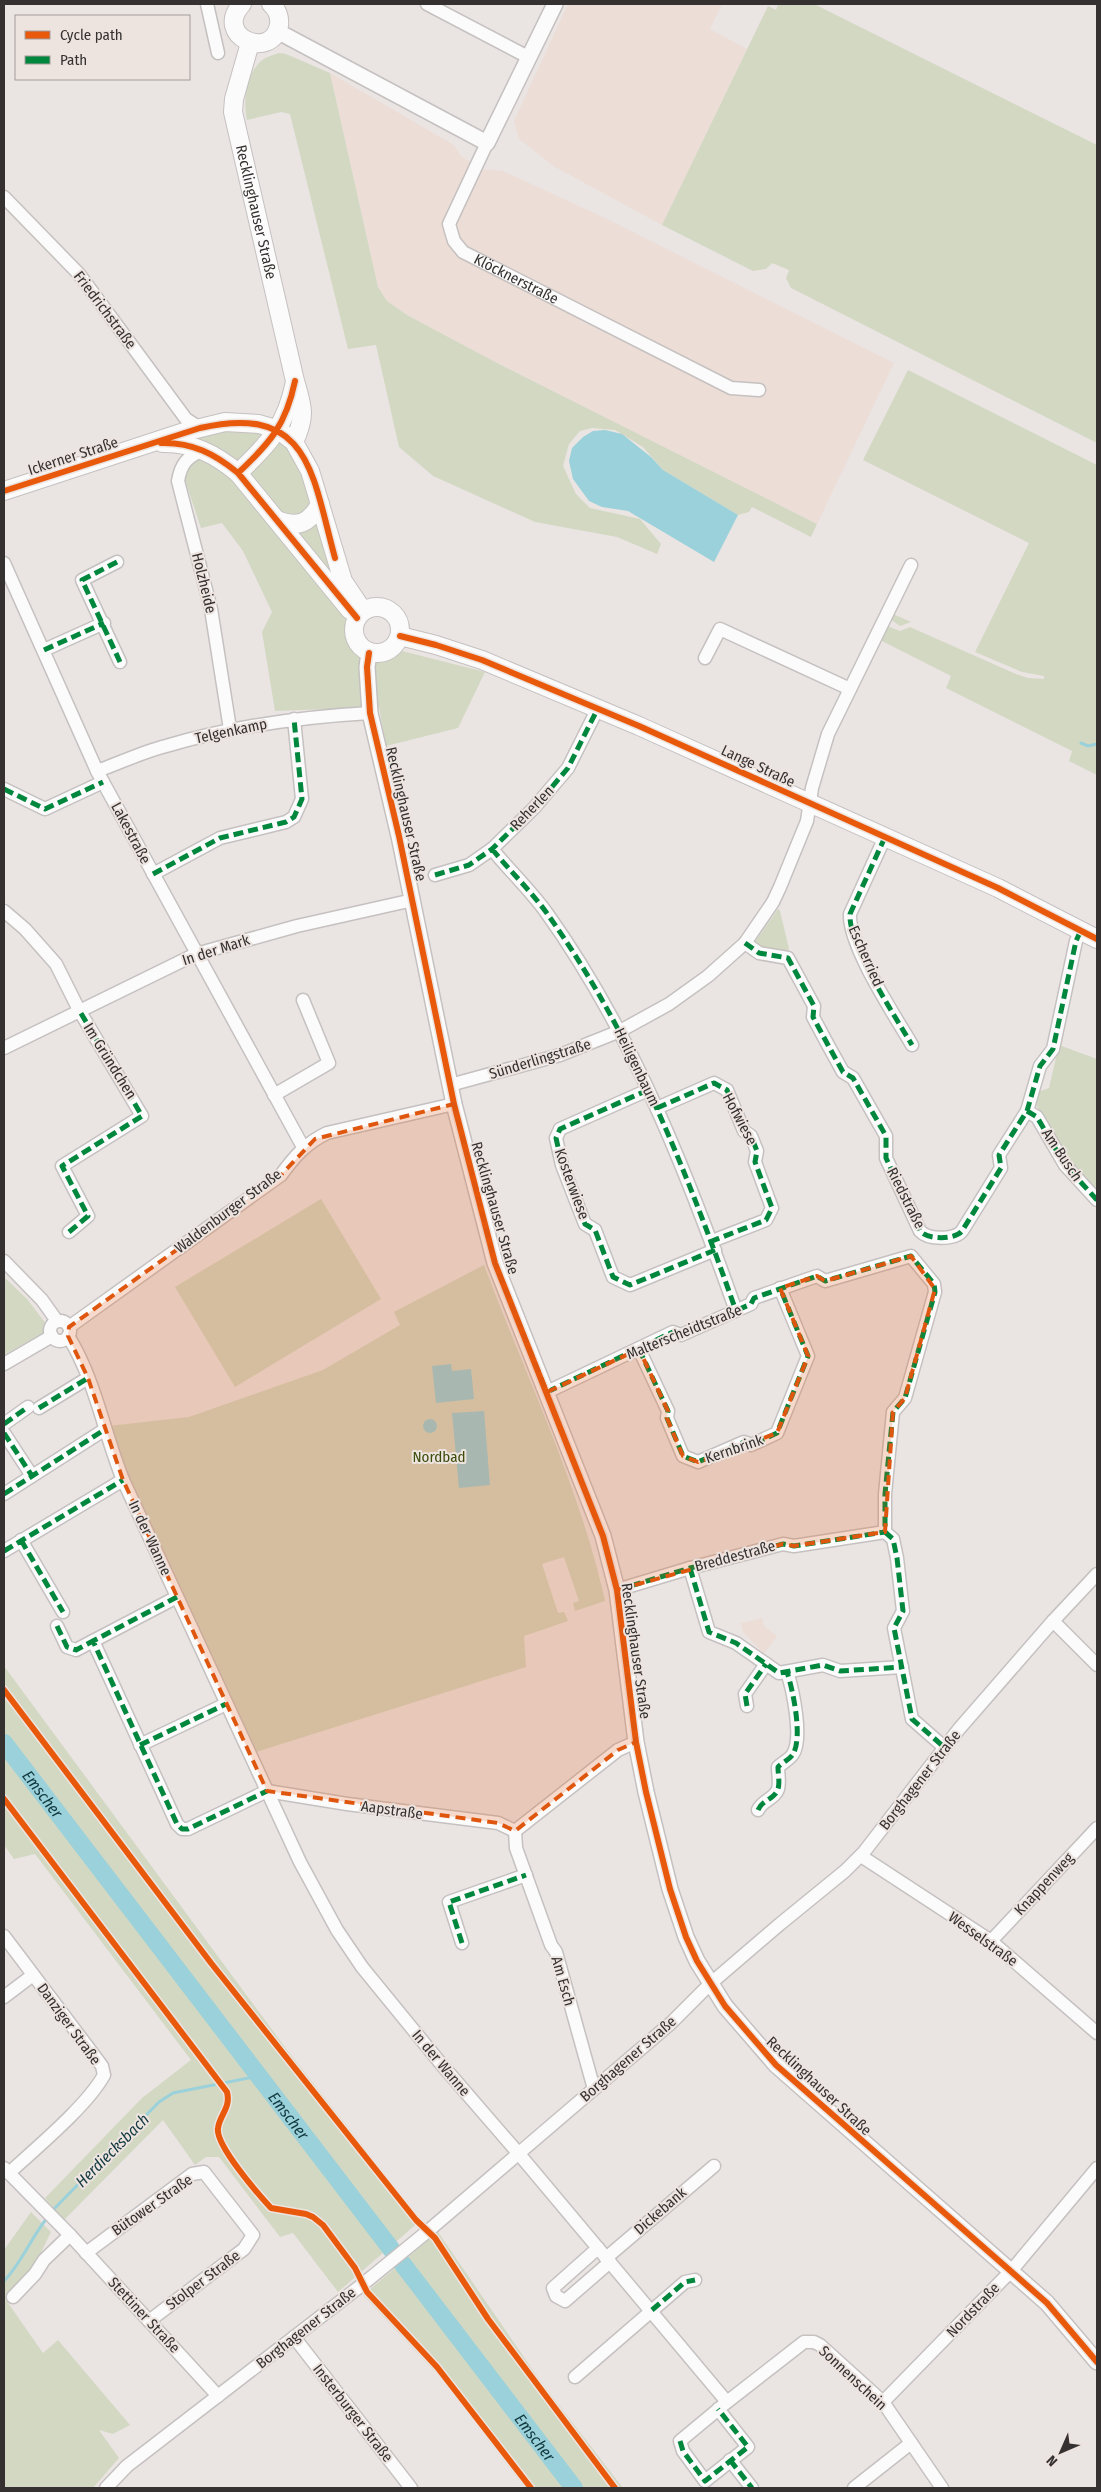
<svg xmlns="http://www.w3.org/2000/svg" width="1101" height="2492" font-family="'Fira Sans Condensed',sans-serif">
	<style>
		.industrial { fill: #ecddd6 }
		.green { fill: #d3d8c3 }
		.water { fill: #9ad1da }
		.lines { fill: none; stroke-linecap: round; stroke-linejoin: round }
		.stream { stroke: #9ad1da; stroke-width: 3 }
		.river { stroke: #9ad1da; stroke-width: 18 }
		.minor-casing { stroke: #c5c1c0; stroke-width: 15 }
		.tertiary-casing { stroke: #c5c1c0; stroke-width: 18 }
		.secondary-casing { stroke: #c5c1c0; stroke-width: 20 }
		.minor { stroke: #fcfbfb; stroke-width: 12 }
		.tertiary { stroke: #fcfbfb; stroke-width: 15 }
		.secondary { stroke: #fcfbfb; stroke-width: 18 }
		.quiet { stroke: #00873e; stroke-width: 5; stroke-dasharray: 10 5; stroke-linecap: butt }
		.cycleway-casing { stroke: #ede4e0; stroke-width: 9 }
		.cycleway { stroke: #e8590c; stroke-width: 6 }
		.marked { fill: #df570e; fill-opacity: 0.2; stroke: #df570e; stroke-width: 4; stroke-dasharray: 10 6; stroke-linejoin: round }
		.labels { text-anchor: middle; stroke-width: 4; stroke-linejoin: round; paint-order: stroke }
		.street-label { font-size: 15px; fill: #343130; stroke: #ede4e0 }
		.park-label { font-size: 15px; fill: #3c4d0b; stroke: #ede4e0 }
		.water-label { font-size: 16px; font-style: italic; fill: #123940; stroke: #ede4e0 }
	</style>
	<rect width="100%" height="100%" fill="#eae5e3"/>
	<path class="industrial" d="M568,4H722L710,29L747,49L662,225L555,167L519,139L514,121Z
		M330,73L454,145L461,156L482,169L503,171L607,219L894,363L817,524L497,363L407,315L387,301L378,287Z
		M762,1618L764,1626L777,1636L764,1654L743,1632L741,1623Z"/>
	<path class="green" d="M778,4H814L1097,145V443L791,288L786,278L789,270L772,263L766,269L753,271L662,225L768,6L776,10Z
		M279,53L286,54L330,73L378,287L387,301L407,315L497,363L817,524L811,537L752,507L749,512L738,515L663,470L643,447L615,430L592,428L580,431L569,444L563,466L576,494L590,508L640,519L661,544L657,554L617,537L535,522L433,476L399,447L376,345L348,349L290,114L281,112L247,120C243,101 245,76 261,61C266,57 273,55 279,53Z
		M908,370L1097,465V775L1069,761L1072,751L946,688L951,676L880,640L887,626L900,631L910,627L1016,674L1028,678L1044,679V676L1022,672L975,652L1029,543L863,460Z
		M239,426C266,430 279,436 298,456L356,609C343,625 350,634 355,652L382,659L398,650L485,672L458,728L386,746L379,707L275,711L262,632L272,612L243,551L222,523L201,528L184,477L192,435Z
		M893,614L911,622L900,626L890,619Z
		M778,909L780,911L789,949L786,952L756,946L755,942Z
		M1059,1045L1097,1059V1195L1068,1161L1034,1101L1035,1093L1049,1088Z
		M321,1199L381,1299L235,1387L175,1287Z
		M484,1265C526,1377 579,1484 605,1601L575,1611L573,1603L579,1601L564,1557L542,1564L558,1613L564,1612L568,1621L524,1636L526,1667L256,1752L128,1476L109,1426L189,1417L323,1370L400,1325L394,1312Z
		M4,1277L27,1299L50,1329L4,1355Z
		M4,1666L287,2050L421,2220L338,2292L293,2233L280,2237L219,2157H206L195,2165L163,2120L64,2220L45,2198L142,2098L191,2060L35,1854L14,1859L4,1845Z
		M31,2212L51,2232L33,2269L6,2300L43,2353L58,2340L130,2425L113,2434L99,2430L119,2458L93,2488H4V2250Z
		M438,2232L541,2382L623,2488H525L440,2377L363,2295Z"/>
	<path class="water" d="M605,430L622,434L651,457L663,470L738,515L714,562L628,511L602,507L589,501L573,479L569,461L572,448L583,437L593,431Z
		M451,1364L452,1371L471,1369L474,1399L436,1403L432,1366Z
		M484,1411L490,1485L459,1488L452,1413Z
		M423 1426a7 7 0 1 1 14 0a7 7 0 1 1-14 0Z"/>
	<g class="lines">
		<path class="stream" d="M1081,743L1088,746L1097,744
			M52,2211L159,2102L173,2093L259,2076
			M4,2281C22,2262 31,2238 47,2218"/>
		<path class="river" id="s1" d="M4,1743L574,2488"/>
		<g class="minor-casing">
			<g id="minor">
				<path d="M207,4L218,53"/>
				<path d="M427,4L528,57"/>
				<path id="s2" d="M487,143L449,224L454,241L463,252L731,388L759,390"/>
				<path d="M4,197L79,274L186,419L200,428"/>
				<path d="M202,450C187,458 181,463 178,481L211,609L230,729"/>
				<path d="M117,562L82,580L120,662"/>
				<path d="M4,563L97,771L303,1147"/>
				<path d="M44,650L104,623"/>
				<path d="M705,658L720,629L850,689"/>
				<path d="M97,771C120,763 142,752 166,746C233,726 300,717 370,713"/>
				<path d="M4,789L45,809L103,782"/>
				<path d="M885,837L850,914C848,945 895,1016 912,1045"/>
				<path d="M492,849C509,870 530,890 546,912C632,1032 687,1172 736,1311"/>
				<path d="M153,874L220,838L286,822L294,817L302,799L294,719"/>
				<path d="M435,875L469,865L492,849L534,808L568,768L598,708"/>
				<path d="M4,911L25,929L56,964L79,1010L142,1116L62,1166L88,1216L69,1232"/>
				<path d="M745,943L759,953L788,958L814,1006L813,1017L828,1045L843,1072L853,1078L886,1136V1158L920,1231C928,1240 955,1240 962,1231L1001,1168L999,1155L1027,1111L1040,1066L1053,1049L1076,941L1081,930"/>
				<path d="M4,1048L196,954L297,926L413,900"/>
				<path d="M450,1085L560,1055L620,1031L669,1004L708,976L745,943L773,902L780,887L807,821L812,788L828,734L911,565"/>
				<path d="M648,1090L560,1129L556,1138L562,1165L585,1224L595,1230L613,1277L630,1285L715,1250"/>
				<path d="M274,1095L329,1063L303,1000"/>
				<path d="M657,1108L714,1083L727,1090L744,1131L751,1136L757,1151L755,1162L772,1208L766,1220L712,1241"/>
				<path d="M1027,1111L1037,1117L1065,1165L1097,1200"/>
				<path d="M4,1261L42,1300L57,1321"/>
				<circle cx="60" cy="1331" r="10"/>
				<path d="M69,1327L281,1175C294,1157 306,1143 327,1133L454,1104"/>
				<path d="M68,1336C95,1379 104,1433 123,1480L300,1862L337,1930L362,1967L442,2065L519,2154L727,2402"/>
				<path d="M639,1349L668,1411L667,1418L683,1456L698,1462L744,1442L751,1445L777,1433L808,1356L780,1288"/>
				<path d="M4,1364L52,1336"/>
				<path d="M547,1392L673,1332L681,1335L751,1304L754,1298L817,1276L825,1281L911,1256L934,1284L935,1292L905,1398L893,1412L885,1494V1532L893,1539L897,1558L903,1611L894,1628L912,1719L944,1747"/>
				<path d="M39,1408L88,1378"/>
				<path d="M4,1424L28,1407"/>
				<path d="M4,1433L32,1476"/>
				<path d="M4,1494L104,1430"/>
				<path d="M21,1540L63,1612"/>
				<path d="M4,1551L123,1480"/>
				<path d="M690,1568L709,1632L736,1643L779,1673L823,1665L840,1671L902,1667"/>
				<path d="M617,1590L690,1568L783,1544L794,1546L885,1532"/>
				<path d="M177,1597L93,1641L177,1824L182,1829H188L267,1791"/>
				<path d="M1053,1621L1097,1665"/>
				<path d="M57,1626L67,1647L76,1650L93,1641"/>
				<path d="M747,1706L745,1694L766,1664"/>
				<path d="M140,1745L226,1704"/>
				<path d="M267,1791L347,1804L498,1823L515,1831"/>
				<path d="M758,1810C762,1800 775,1799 778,1789C780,1783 778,1774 778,1767C782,1763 790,1759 793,1754C803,1738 793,1690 787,1672"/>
				<path d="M515,1831L516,1848L551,1945L556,1952L594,2089"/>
				<path d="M515,1831L618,1750L636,1742"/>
				<path d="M861,1856L991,1941L1097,2033"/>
				<path d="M4,1936L102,2066L104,2075C87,2106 36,2148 9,2173"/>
				<path d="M991,1941L1097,1828"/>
				<path d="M462,1943L449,1902L526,1875"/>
				<path d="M4,1997L33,1975"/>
				<path d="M4,2168L70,2235L218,2396"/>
				<path d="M598,2248L553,2288L556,2296L565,2301L610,2262"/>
				<path d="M86,2253L192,2174L204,2172L253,2235L244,2249L149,2321"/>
				<path d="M606,2258L714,2166"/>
				<path d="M13,2297L35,2274L44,2260L70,2235"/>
				<path d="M294,2337L411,2488"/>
				<path d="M575,2377L685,2282L695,2280"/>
				<path d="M883,2402L1012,2270L1097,2168"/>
				<path d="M718,2409L748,2447L705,2481L683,2451L680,2441L727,2402L804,2342H814L820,2345L883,2402L942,2488"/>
				<path d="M730,2460L752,2488"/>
				<path d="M106,2488L127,2466L363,2284L428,2231L671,2023L710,1984L780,1924L845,1871L864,1852L959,1729L1053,1621L1097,1574"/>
				<path d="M854,2488L911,2443"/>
			</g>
		</g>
		<g class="tertiary-casing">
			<path id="tertiary" d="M277,31L487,143L555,4
				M369,653L367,667L370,713L399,836L454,1104L495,1263L603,1536L617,1590L636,1742L646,1792L670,1889L686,1937L697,1961L725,2006L776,2065L1047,2303L1097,2362"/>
		</g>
		<g class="secondary-casing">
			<g id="secondary">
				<path d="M242,4C212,36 272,62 279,25C280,17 277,9 271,4"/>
				<path id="s3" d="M250,43L234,99L233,112L295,381C303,408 306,416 294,442"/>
				<path d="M162,443C192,442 215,454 238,473L350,610"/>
				<path d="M238,473C270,443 286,425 295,382"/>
				<path d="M4,491L184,432L225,422L259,424L279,430L294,442L310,471L343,581L363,611"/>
				<path d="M277,520C298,528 309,524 320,504"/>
				<circle cx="377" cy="630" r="23"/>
				<path d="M400,636L436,645L482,660L639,726L998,888L1097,939"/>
			</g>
		</g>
		<use href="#minor" class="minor"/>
		<use href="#tertiary" class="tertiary"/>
		<use href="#secondary" class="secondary"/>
		<path class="quiet" d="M117,562L82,580L120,662
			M44,650L104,623
			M4,789L45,809L103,782
			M885,837L850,914C848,945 895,1016 912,1045
			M492,849C509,870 530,890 546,912C632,1032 687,1172 736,1311
			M153,874L220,838L286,822L294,817L302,799L294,719
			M435,875L469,865L492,849L534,808L568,768L598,708
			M745,943L759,953L788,958L814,1006L813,1017L828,1045L843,1072L853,1078L886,1136V1158L920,1231C928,1240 955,1240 962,1231L1001,1168L999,1155L1027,1111L1040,1066L1053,1049L1076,941L1081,930
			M648,1090L560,1129L556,1138L562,1165L585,1224L595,1230L613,1277L630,1285L715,1250
			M657,1108L714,1083L727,1090L744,1131L751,1136L757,1151L755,1162L772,1208L766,1220L712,1241
			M1027,1111L1037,1117L1065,1165L1097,1200
			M69,1232L88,1216L62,1166L142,1116L79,1010
			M639,1349L668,1411L667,1418L683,1456L698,1462L744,1442L751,1445L777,1433L808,1356L780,1288
			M547,1392L673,1332L681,1335L751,1304L754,1298L817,1276L825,1281L911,1256L934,1284L935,1292L905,1398L893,1412L885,1494V1532L893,1539L897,1558L903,1611L894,1628L912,1719L944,1747
			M39,1408L88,1378
			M4,1424L28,1407
			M4,1433L32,1476
			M4,1494L104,1430
			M21,1540L63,1612
			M4,1551L123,1480
			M690,1568L709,1632L736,1643L779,1673L823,1665L840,1671L902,1667
			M617,1590L690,1568L783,1544L794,1546L885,1532
			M177,1597L93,1641L177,1824L182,1829H188L267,1791
			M57,1626L67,1647L76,1650L93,1641
			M747,1706L745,1694L766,1664
			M140,1745L226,1704
			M758,1810C762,1800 775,1799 778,1789C780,1783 778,1774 778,1767C782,1763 790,1759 793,1754C803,1738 793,1690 787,1672
			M462,1943L449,1902L526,1875
			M652,2310L685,2282L695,2280
			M680,2441L683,2451L705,2481L748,2447L718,2409
			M730,2460L752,2488"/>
		<g class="cycleway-casing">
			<path id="cycleway" d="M161,443C192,442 215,454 238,473L357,618
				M238,473C270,443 286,425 295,381
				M4,491L200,428C310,403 312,474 335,558
				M400,636L436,645L482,660L639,726L998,888L1097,939
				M369,653L367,667L370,713L399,836L454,1104L495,1263L603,1536L617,1590L636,1742L646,1792L670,1889L686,1937L697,1961L725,2006L776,2065L1047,2303L1097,2362
				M4,1690L211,1963L416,2220L435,2238L488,2319L615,2488
				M4,1799L227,2092C231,2108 220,2114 218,2128C215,2145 259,2195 271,2208L306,2214L313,2217L323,2225L355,2268L367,2292L437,2367L531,2488"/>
		</g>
		<use href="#cycleway" class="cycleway"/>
	</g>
	<path class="marked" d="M454,1104L495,1263L547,1392L639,1349L668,1411L667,1418L683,1456L698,1462L777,1433L808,1356L780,1288L817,1276L825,1281L911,1256L935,1289L905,1398L893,1412L885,1532L794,1546L783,1544L617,1590L636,1742L618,1750L515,1831L498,1823L267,1791L123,1480L88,1378L68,1336L69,1327L281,1175L315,1139Z"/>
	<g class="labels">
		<g class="street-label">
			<text dy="5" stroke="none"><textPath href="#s3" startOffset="174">Recklinghauser Straße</textPath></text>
			<text dy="5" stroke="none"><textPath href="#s2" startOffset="181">Klöcknerstraße</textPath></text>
			<text transform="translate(105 310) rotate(53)" y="5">Friedrichstraße</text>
			<text transform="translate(73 456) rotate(-18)" y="5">Ickerner Straße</text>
			<text transform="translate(204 583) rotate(76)" y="5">Holzheide</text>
			<text transform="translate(231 731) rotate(-12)" y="5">Telgenkamp</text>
			<text transform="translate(758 766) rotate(25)" y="5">Lange Straße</text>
			<text transform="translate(532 808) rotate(-46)" y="5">Reherlen</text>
			<text transform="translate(406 814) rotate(77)" y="5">Recklinghauser Straße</text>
			<text transform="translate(131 833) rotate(62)" y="5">Lakestraße</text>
			<text transform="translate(216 950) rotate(-18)" y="5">In der Mark</text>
			<text transform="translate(866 956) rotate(66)" y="5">Escherried</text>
			<text transform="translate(540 1059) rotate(-17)" y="5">Sünderlingstraße</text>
			<text transform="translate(110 1061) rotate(58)" y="5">Im Gründchen</text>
			<text transform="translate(637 1067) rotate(64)" y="5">Heiligenbaum</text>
			<text transform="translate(740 1119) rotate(62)" y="5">Hofwiese</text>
			<text transform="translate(1062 1155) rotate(56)" y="5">Am Busch</text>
			<text transform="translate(572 1184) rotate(70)" y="5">Kosterwiese</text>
			<text transform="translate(906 1198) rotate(63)" y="5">Riedstraße</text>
			<text transform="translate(495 1208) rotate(74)" y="5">Recklinghauser Straße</text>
			<text transform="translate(228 1211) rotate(-37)" y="5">Waldenburger Straße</text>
			<text transform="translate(684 1332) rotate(-22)" y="5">Malterscheidtstraße</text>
			<text transform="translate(734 1449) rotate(-19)" y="5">Kernbrink</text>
			<text transform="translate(150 1538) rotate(65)" y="5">In der Wanne</text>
			<text transform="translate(735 1556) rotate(-15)" y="5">Breddestraße</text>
			<text transform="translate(636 1651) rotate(82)" y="5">Recklinghauser Straße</text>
			<text transform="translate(920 1780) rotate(-52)" y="5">Borghagener Straße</text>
			<text transform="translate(392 1810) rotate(8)" y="5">Aapstraße</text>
			<text transform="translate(1044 1884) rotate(-47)" y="5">Knappenweg</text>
			<text transform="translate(983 1939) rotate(36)" y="5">Wesselstraße</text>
			<text transform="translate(563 1981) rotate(74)" y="5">Am Esch</text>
			<text transform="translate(69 2024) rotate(54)" y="5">Danziger Straße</text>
			<text transform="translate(628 2059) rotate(-41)" y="5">Borghagener Straße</text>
			<text transform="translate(441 2063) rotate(50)" y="5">In der Wanne</text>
			<text transform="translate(819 2086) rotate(43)" y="5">Recklinghauser Straße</text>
			<text transform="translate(152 2205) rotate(-35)" y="5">Bütower Straße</text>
			<text transform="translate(660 2211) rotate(-41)" y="5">Dickebank</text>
			<text transform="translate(203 2280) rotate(-37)" y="5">Stolper Straße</text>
			<text transform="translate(973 2310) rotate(-46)" y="5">Nordstraße</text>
			<text transform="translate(144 2315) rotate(47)" y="5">Stettiner Straße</text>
			<text transform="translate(306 2328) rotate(-38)" y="5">Borghagener Straße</text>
			<text transform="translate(853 2378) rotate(43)" y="5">Sonnenschein</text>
			<text transform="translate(353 2413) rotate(52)" y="5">Insterburger Straße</text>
		</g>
		<g class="park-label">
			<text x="439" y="1462">Nordbad</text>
		</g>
		<g class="water-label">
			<text dy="6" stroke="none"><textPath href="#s1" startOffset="64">Emscher</textPath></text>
			<text dy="6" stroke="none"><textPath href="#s1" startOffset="469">Emscher</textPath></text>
			<text transform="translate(112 2150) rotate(-45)" y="6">Herdiecksbach</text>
			<text dy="6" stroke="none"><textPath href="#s1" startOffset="874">Emscher</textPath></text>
		</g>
	</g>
	<rect width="1101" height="2492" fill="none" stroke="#343130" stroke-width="10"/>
	<rect x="15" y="15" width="175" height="65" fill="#ede4e0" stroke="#a39c9a"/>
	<rect x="25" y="31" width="25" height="8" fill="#e8590c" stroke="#a39c9a"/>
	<text x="60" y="40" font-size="15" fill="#343130">Cycle path</text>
	<rect x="25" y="56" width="25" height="8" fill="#00873e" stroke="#a39c9a"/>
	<text x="60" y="65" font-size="15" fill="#343130">Path</text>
	<g transform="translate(1061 2452) rotate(225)" stroke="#ede4e0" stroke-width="4" paint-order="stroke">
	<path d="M0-4L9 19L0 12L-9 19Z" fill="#343130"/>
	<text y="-8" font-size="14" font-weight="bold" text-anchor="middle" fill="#343130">N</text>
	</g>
</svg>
